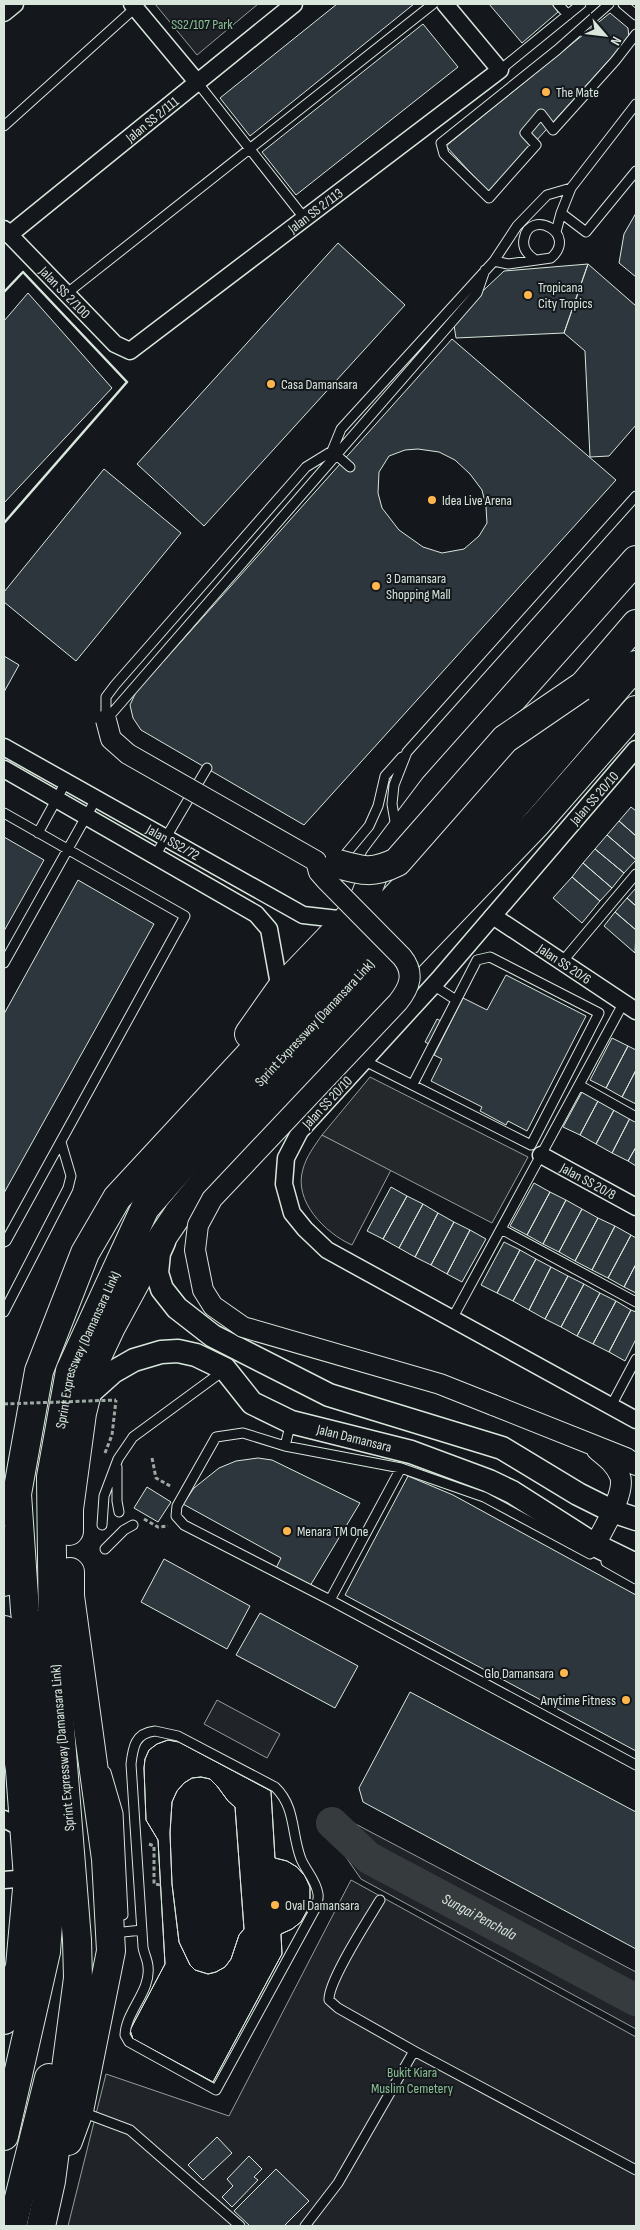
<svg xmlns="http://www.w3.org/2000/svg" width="640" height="2230" font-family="'Sofia Sans Condensed',sans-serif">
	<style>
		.green { fill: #202428; stroke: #939e99 }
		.parking { fill: #24282b; stroke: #939e99 }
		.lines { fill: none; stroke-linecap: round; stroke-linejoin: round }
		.river { stroke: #363b3e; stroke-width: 32 }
		.building { fill: #2c363c; stroke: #d8e6dc; fill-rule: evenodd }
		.service-casing { stroke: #d8e6dc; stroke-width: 11 }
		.minor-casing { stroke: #d8e6dc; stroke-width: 19 }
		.tertiary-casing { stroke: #d8e6dc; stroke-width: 22 }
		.secondary-casing { stroke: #d8e6dc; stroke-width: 25 }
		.motorway-casing { stroke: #d8e6dc; stroke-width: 30 }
		.path { stroke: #9da8a2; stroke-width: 3; stroke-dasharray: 4 2.5; stroke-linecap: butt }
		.service { stroke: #14181c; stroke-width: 9 }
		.minor { stroke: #14181c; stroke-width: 16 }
		.tertiary { stroke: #14181c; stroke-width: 20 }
		.secondary { stroke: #14181c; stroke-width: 22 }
		.motorway { stroke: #14181c; stroke-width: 28 }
		.tertiary-bridge-casing { stroke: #d8e6dc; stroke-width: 22; stroke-linecap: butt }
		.motorway-bridge-casing { stroke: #d8e6dc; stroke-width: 30; stroke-linecap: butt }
		.path-bridge { stroke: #9da8a2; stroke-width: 3; stroke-dasharray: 4 2.5; stroke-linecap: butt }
		.tertiary-bridge { stroke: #14181c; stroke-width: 20 }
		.motorway-bridge { stroke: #14181c; stroke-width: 28 }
		.wall { stroke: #d8e6dc; stroke-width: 2.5 }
		.poi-dot { fill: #ffb74d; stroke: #14181c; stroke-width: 2 }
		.labels { text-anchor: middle; stroke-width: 4; stroke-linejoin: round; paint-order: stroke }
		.park-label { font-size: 14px; fill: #8ac095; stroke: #14181c }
		.poi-label { font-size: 14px; fill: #d8e6dc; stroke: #14181c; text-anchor: start }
		.street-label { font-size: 14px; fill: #d8e6dc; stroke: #14181c }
		.water-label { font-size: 15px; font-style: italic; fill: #d8e6dc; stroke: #14181c }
	</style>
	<rect width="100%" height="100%" fill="#14181c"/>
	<path class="green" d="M155,4H258L197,55Z
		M322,1135L391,1170L352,1245C325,1233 293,1201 303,1169C306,1157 315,1145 322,1135Z
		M217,1700L280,1734L267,1758L204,1724Z
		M348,1820L636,1972V2029L361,1879L337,1844Z
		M351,1880L636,2037V2226H68L106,2074L229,2116Z"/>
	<path class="parking" d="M370,1077L528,1157L492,1223L322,1135Z"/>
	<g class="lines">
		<path class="river" id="s1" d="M332,1823L369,1858L636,2000"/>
	</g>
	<path class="building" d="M337,4H414L250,136L220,98Z
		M489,4H552L558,12L522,43Z
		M610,13L628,28L629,38L489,193L446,146Z
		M423,24L458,67L296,195L262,152Z
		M636,213V277L619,263L624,234Z
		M338,243L405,305L204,526L137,464Z
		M588,264L636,306V425L609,456L590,457L585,351L564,333Z
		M588,264L564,333L456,338L453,319L504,271Z
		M28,293L112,388L4,503V321Z
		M452,339L616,480L304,825L141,730L133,718L130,705L136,692Z
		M418,449L439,452L455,460L470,474L482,490L486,507L487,523L479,536L464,549L442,553L423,547L399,530L382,508L378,493L379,472L389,456L405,450Z
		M104,469L181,533L76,661L4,602V592Z
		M4,656L19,665L4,692Z
		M631,807L636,811V836L619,821Z
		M619,821L636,836V860L607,835Z
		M607,835L636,860L624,873L595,849Z
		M4,837L44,860L4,931Z
		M595,849L624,873L612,888L583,863Z
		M583,863L612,888L600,901L572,877Z
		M572,877L600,901L582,923L553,898Z
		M78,880L154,924L4,1193V1014Z
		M636,888V906L627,898Z
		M627,898L636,906V930L615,912Z
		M615,912L636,930L635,953L604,926Z
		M506,975L586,1016L527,1131L508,1121L506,1125L480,1111L482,1107L431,1081L442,1059L434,1055L463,998L487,1010Z
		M437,1019L449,1025L437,1048L425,1042Z
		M612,1038L628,1046L606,1088L590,1080Z
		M628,1046L636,1050V1070L622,1097L606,1088Z
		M636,1070V1104L622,1097Z
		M582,1092L598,1101L580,1135L563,1127Z
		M598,1101L614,1110L596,1144L580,1135Z
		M614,1110L630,1118L612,1153L596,1144Z
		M630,1118L636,1121V1147L628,1161L612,1153Z
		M636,1147V1166L628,1161Z
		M534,1183L550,1192L527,1235L510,1226Z
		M391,1187L407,1196L383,1239L367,1231Z
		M550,1192L566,1200L543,1244L527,1235Z
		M407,1196L423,1204L399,1248L383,1239Z
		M566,1200L582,1209L559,1252L543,1244Z
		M423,1204L438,1213L415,1257L399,1248Z
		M582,1209L598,1218L575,1261L559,1252Z
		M438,1213L454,1222L431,1265L415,1257Z
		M598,1218L615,1226L592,1270L575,1261Z
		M454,1222L470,1230L447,1274L431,1265Z
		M615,1226L631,1235L608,1278L592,1270Z
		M470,1230L486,1239L462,1282L447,1274Z
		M631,1235L636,1238V1264L624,1287L608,1278Z
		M504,1242L520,1250L497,1293L481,1285Z
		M520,1250L536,1259L513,1301L497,1293Z
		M536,1259L551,1267L529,1310L513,1301Z
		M636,1264V1293L624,1287Z
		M551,1267L568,1276L545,1319L529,1310Z
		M568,1276L584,1284L561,1327L545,1319Z
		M584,1284L600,1293L577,1336L561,1327Z
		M600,1293L616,1301L593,1344L577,1336Z
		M616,1301L631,1310L609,1352L593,1344Z
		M631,1310L636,1312V1339L625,1361L609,1352Z
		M258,1458L272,1460L360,1503L310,1586L276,1568L281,1558L183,1504L194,1488L219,1468L236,1461Z
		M408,1476L453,1495L636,1595V1751L345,1595Z
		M147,1487L171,1502L158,1522L134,1508Z
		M164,1559L250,1606L227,1649L141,1602Z
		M260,1613L358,1666L335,1708L236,1655Z
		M410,1692L636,1812V1949L363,1802L359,1788Z
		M168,1740L179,1742L271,1791L275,1858L287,1861L297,1867L305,1876L310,1887V1899L307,1911L301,1922L292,1929L281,1934L282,1954L213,2082L133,2039L130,2030L165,1964L158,1840L146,1820L144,1768L145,1759L149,1750L157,1744ZM201,1777L210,1779L217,1786L228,1801L235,1807L244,1929L239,1935L231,1959L225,1967L216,1972L208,1974L195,1970L190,1965L179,1942L172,1884L170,1833L172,1802L177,1791L184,1783L192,1778Z
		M168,1740L179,1742L271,1791L275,1858L287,1861L297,1867L305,1876L310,1887V1899L307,1911L301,1922L292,1929L281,1934L282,1954L213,2082L133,2039L130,2030L165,1964L158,1840L146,1820L144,1768L145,1759L149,1750L157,1744Z
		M201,1777L210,1779L217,1786L228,1801L235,1807L244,1929L239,1935L231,1959L225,1967L216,1972L208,1974L195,1970L190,1965L179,1942L172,1884L170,1833L172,1802L177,1791L184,1783L192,1778Z
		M217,2137L232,2153L203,2180L188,2165Z
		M249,2156L262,2169L254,2177L258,2180L232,2207L222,2197L233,2186L227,2179Z
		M276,2169L309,2201L284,2226H250L234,2211Z"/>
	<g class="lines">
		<g class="service-casing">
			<path id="service" d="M558,4L568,15
				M609,4L557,50L441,143L444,154L489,198L536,145L525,133L541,114L553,130L615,61L636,34
				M623,4L636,15
				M500,70L581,4
				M197,82L305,219
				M4,126L135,8
				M561,213L586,232L636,171
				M556,232L561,213L571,188L636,104
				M494,261L508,264L551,258C579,233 529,208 524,239C522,248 527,254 534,259
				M66,294L433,4
				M332,451L341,429L494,261L517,226L547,195L571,188
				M106,720L477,293L485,270
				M106,720V697L115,685L306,467L332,451L350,467
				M4,813L185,916L6,1241L4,1242
				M396,827L392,804L394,785L407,752L636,496
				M38,833L66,782
				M155,856L207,768
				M339,862L369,826L378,806L385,776L402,757
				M562,962L636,874
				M4,963L96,799
				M433,985L456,1000
				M365,1061L531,1145L599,1013L490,957L477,960L413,1084
				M579,1085L636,1117
				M501,1229L636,1302
				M4,1312L68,1188L71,1176L61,1142
				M452,1319L624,1002
				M611,1406L636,1359
				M285,1446L291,1422
				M117,1467V1501L119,1512
				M102,1525L104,1496L118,1459L133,1437L223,1371
				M105,1549L124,1530L133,1525
				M590,1554L484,1497L401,1468L285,1446L243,1433L216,1437L177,1506L176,1516L184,1525L330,1600L636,1765
				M606,1562L636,1579
				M330,1600L401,1468
				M155,1731L178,1736L275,1787C296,1807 291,1833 301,1859C306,1871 316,1880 318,1894C319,1899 317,1904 315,1909L216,2090L129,2042L125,2035C126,2011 151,1991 148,1967C148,1961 144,1954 143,1947L131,1764C133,1747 135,1733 155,1731Z
				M106,1772L118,1813L123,1915
				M380,1900C368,1920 328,1981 329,2000L338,2008L414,2051
				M123,1932L142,1930
				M82,2112L130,2130L240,2226
				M305,2226L338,2183L414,2051L636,2170"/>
		</g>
		<g class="minor-casing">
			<g id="minor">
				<path d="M132,4L197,82"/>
				<path d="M4,13L15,4"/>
				<path id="s2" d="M4,229L115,344L130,351L500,70L445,4"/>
				<path id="s3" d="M9,235L294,4"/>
				<path id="s4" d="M4,747L303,915L347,920"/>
				<path d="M636,749L438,980L300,1131L286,1158L284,1184L292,1213L305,1229L327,1250L636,1420"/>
				<path d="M4,769L256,914L269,929L280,990"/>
				<path id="s5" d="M493,916L636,1011"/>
				<path id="s6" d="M541,1155L636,1207"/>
				<path d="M4,1819L25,1830"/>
				<path d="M4,1880L28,1878"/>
			</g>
		</g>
		<g class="tertiary-casing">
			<path id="tertiary" d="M493,1405L626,1458L636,1465
				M595,1545C603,1529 626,1493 620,1476C615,1464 607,1458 597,1450"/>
		</g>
		<g class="secondary-casing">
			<g id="secondary">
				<path d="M164,1242L159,1253L157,1273L162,1289L177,1308L213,1336L329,1395L502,1448L578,1494L612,1511L636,1519"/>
				<path id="s7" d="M84,1398L113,1372L134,1360L161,1352L178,1351L196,1355L225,1369L252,1403L291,1422L411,1452L489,1481L512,1492L595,1545L636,1565"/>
			</g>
		</g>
		<g class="motorway-casing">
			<g id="motorway">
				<path d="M249,1034L280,990L347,920L365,897L379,860L434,787L636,560"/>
				<path d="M69,1531V1509L82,1413L95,1361L111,1327L149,1257L178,1214L244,1134L374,993L536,824L636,710"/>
				<path d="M4,1582L10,1540"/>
				<path d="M4,1630L11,1708L20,1770L28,1878L20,1966L4,2020"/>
				<path d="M4,2136L46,1952L51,1884L47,1800L25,1611L17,1494L39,1371L85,1253L117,1198L473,814L636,624"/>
				<path d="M68,2141L79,2111L111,1951L106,1859L70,1596V1572"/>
				<path d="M12,2226L49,2078"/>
				<path id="s8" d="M41,2226L51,2181L78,1978L77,1940L53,1640L51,1477L70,1371L145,1208L201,1144L493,831L636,665"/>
			</g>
		</g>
		<path class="path" d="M105,1453L112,1435L116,1400
			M152,1458L156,1478L172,1487
			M144,1519L158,1527L168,1526
			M149,1844L154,1846V1884L161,1885"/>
		<use href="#service" class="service"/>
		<use href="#minor" class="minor"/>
		<use href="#tertiary" class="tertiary"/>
		<use href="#secondary" class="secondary"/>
		<use href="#motorway" class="motorway"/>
		<g class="tertiary-bridge-casing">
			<path id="tertiary-bridge" d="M106,720L111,739L128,754L316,861L319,872L326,880L402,957C415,973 410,987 398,1002L212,1199L198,1225L195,1250L203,1290L213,1306L243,1327L440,1384L493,1405"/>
		</g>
		<g class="motorway-bridge-casing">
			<path id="motorway-bridge" d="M338,864C362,871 373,874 397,862L505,739L581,687"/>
		</g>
		<path class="path-bridge" d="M4,1404L116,1400"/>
		<use href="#tertiary-bridge" class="tertiary-bridge"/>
		<use href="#motorway-bridge" class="motorway-bridge"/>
		<path class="wall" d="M4,292L23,272L127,382L4,523"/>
	</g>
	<g class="poi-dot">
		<circle cx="546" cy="92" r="5"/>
		<circle cx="528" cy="295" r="5"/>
		<circle cx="271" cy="384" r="5"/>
		<circle cx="432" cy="500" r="5"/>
		<circle cx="376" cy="586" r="5"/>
		<circle cx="287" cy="1531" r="5"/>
		<circle cx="564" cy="1673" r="5"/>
		<circle cx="626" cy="1700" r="5"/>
		<circle cx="275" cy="1905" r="5"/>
	</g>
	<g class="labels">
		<g class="park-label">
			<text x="202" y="29">SS2/107 Park</text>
			<text x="412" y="2077">Bukit Kiara<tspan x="412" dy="16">Muslim Cemetery</tspan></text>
		</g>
		<g class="poi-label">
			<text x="556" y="97">The Mate</text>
			<text x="538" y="292">Tropicana<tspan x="538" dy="16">City Tropics</tspan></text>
			<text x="281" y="389">Casa Damansara</text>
			<text x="442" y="505">Idea Live Arena</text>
			<text x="386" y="583">3 Damansara<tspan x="386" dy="16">Shopping Mall</tspan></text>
			<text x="297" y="1536">Menara TM One</text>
			<text x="554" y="1678" text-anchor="end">Glo Damansara</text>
			<text x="616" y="1705" text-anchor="end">Anytime Fitness</text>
			<text x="285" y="1910">Oval Damansara</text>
		</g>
		<g class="street-label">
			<text dy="5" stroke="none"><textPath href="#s3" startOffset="184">Jalan SS 2/111</textPath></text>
			<text dy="5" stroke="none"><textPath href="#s2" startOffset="409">Jalan SS 2/113</textPath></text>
			<text dy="5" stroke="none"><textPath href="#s2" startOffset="88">Jalan SS 2/100</textPath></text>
			<text transform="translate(594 798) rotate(-49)" y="5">Jalan SS 20/10</text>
			<text dy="5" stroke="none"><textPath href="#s4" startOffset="194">Jalan SS2/72</textPath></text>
			<text dy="5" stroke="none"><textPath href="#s5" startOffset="86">Jalan SS 20/6</textPath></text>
			<text dy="5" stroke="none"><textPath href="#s8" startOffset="1291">Sprint Expressway (Damansara Link)</textPath></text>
			<text transform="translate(327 1102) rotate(-47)" y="5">Jalan SS 20/10</text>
			<text dy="5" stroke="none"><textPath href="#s6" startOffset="54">Jalan SS 20/8</textPath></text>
			<text dy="5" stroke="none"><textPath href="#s8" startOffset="886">Sprint Expressway (Damansara Link)</textPath></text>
			<text dy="5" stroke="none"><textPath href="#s7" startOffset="311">Jalan Damansara</textPath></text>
			<text transform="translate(62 1748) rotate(-95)" y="5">Sprint Expressway (Damansara Link)</text>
		</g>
		<g class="water-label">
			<text dy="5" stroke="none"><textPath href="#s1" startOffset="176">Sungai Penchala</textPath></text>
		</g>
	</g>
	<rect width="640" height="2230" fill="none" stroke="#d8e6dc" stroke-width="10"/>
	<g transform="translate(605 35) rotate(118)" stroke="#14181c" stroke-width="4" paint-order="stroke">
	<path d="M0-4L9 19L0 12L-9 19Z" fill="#d8e6dc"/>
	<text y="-8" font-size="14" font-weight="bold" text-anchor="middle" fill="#d8e6dc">N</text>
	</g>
</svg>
